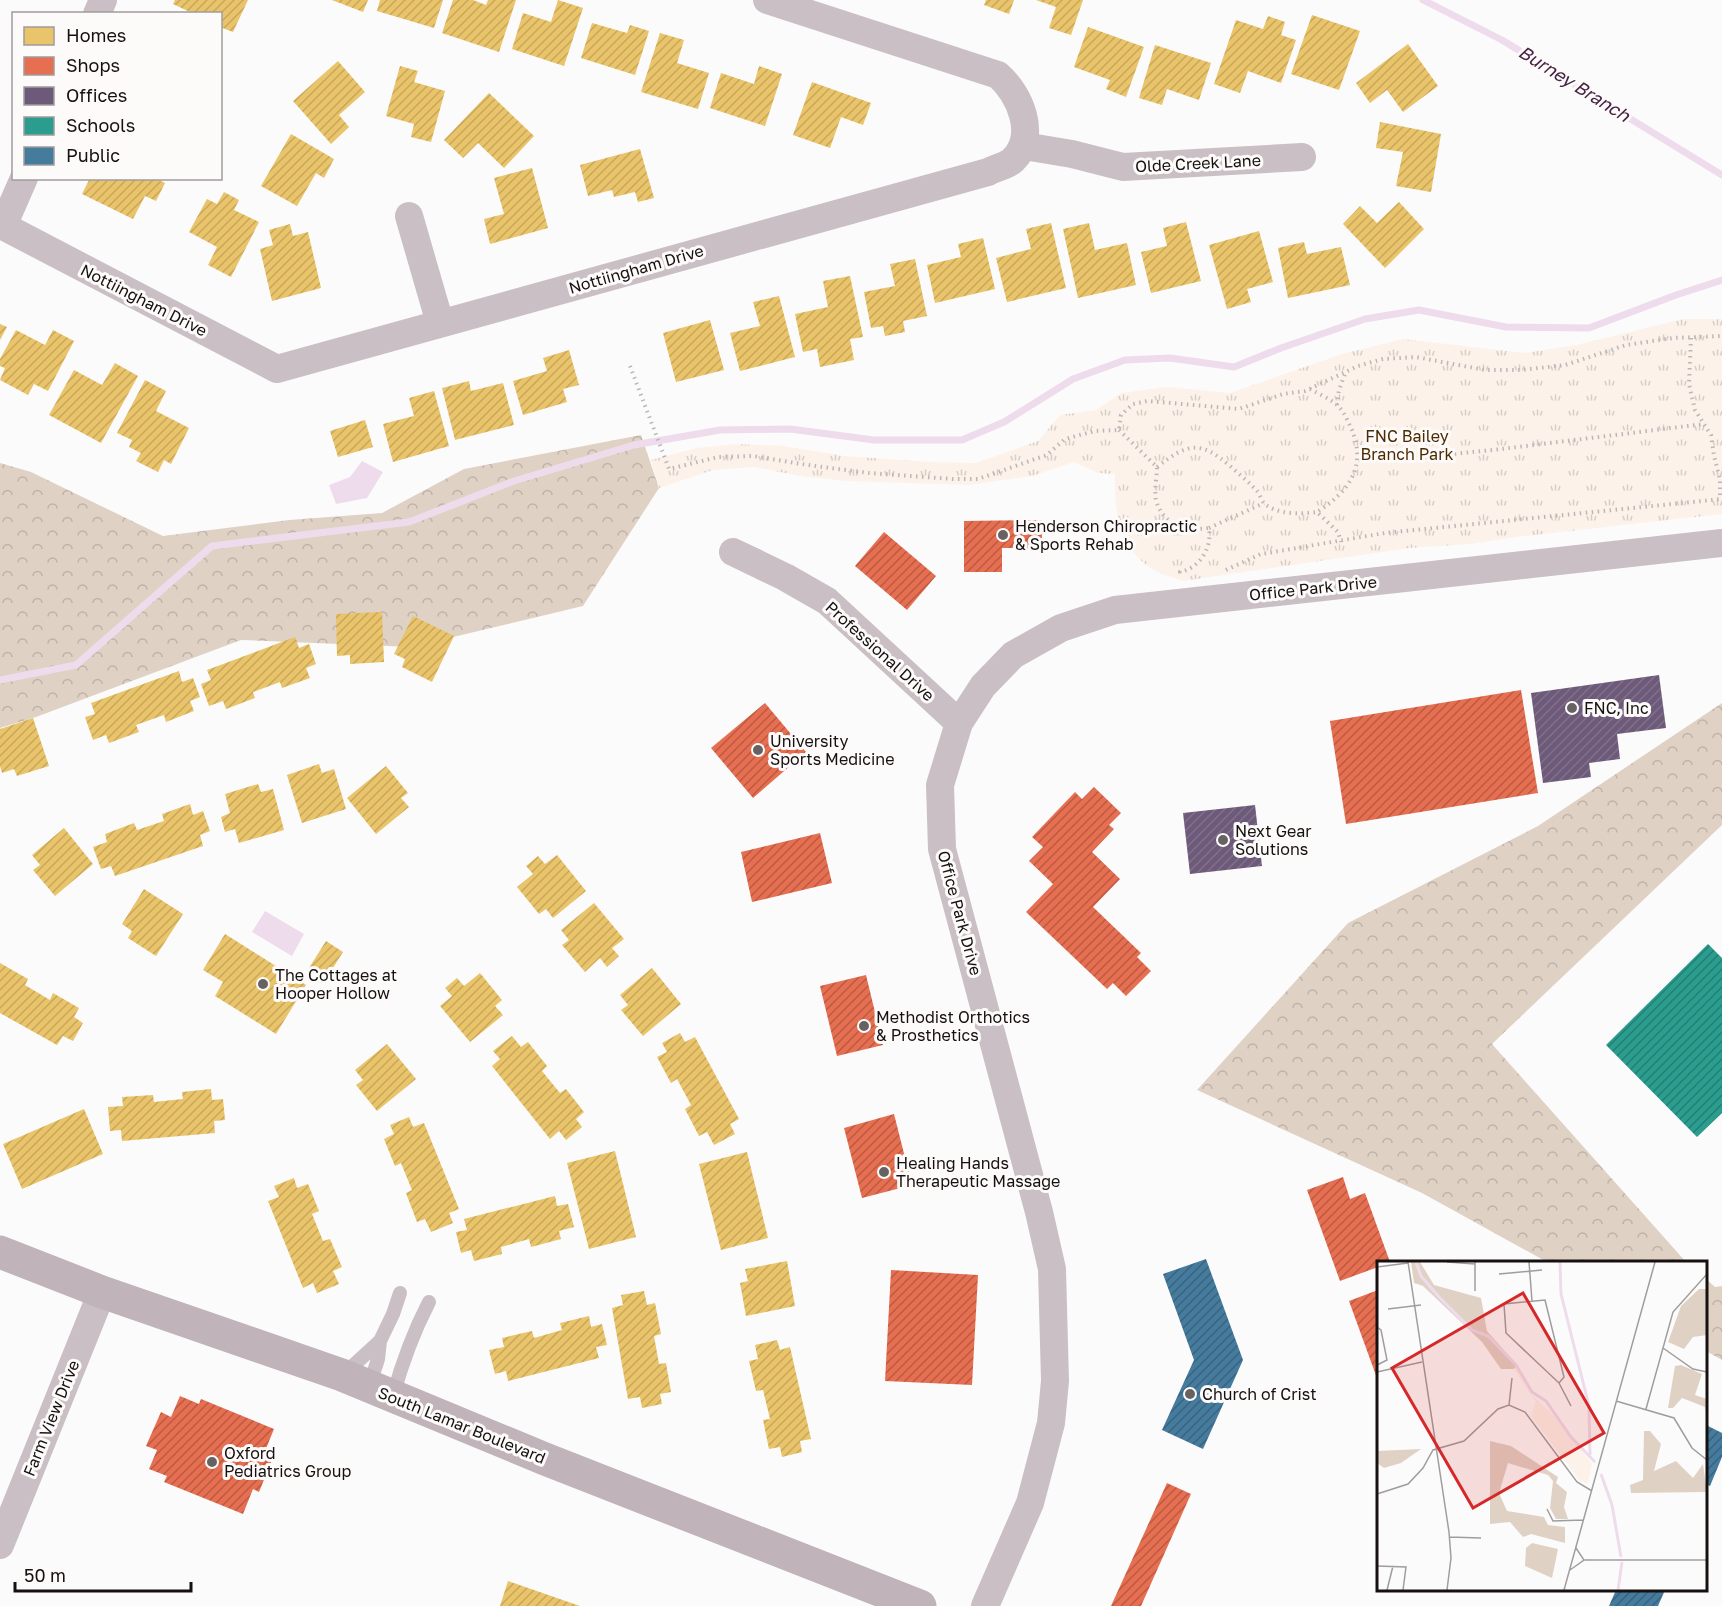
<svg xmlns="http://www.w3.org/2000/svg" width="1722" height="1606" font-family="'Golos Text',sans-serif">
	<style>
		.forest { fill: url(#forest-crowns) }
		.park { fill: url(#park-tufts) }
		.water { fill: #eedced }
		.homes { fill: url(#homes-hatch) }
		.shops { fill: url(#shops-hatch) }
		.offices { fill: url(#offices-hatch) }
		.schools { fill: url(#schools-hatch) }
		.public { fill: url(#public-hatch) }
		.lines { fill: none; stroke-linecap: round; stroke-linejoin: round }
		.stream { stroke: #eedced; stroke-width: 7 }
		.path { stroke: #bdb6b9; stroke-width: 4; stroke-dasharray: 1.5 4.5; stroke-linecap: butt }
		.lane { stroke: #cabfc4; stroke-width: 14 }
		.street { stroke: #cabfc4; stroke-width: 28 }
		.secondary { stroke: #c0b3b9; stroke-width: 33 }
		.poi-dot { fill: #666262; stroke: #fdfafa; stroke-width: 2 }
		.labels { text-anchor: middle; stroke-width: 6; stroke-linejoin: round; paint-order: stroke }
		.street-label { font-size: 16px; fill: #161010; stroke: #fdfafa }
		.park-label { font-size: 16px; fill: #4e2a00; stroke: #fdfafa }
		.poi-label { font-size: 16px; fill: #161010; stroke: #fdfafa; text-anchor: start }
		.water-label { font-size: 18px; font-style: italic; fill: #452345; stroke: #fdfafa }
		.inset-river { fill: none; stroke: #eedced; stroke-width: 3 }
		.inset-road { fill: none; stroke: #a09d9d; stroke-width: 1.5 }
		.view { fill: #d62828; fill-opacity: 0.15; stroke: #d62828; stroke-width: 3 }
		.inset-edge { fill: none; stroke: #161010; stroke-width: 3 }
	</style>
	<defs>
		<pattern id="forest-crowns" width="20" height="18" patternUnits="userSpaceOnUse" patternTransform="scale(1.5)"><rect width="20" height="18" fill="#e0d1c5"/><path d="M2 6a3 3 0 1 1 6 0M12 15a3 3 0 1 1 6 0" fill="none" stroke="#bfb2a8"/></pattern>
		<pattern id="park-tufts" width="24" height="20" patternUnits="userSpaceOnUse" patternTransform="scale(1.5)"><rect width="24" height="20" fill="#fcf2e9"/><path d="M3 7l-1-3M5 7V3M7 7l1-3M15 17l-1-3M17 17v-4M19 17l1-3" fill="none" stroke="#d7cec7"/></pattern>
		<pattern id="homes-hatch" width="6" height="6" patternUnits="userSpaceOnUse" patternTransform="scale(1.5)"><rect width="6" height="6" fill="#e9c46a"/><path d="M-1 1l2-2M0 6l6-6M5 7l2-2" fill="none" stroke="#c7a75b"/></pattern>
		<pattern id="shops-hatch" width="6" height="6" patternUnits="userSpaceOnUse" patternTransform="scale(1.5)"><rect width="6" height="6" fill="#e76f51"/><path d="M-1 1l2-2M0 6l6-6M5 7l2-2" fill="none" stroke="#ba5a42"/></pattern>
		<pattern id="offices-hatch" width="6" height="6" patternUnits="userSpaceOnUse" patternTransform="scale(1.5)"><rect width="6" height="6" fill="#6d597a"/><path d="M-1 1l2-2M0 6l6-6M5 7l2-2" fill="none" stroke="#807089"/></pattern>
		<pattern id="schools-hatch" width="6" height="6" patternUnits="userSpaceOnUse" patternTransform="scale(1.5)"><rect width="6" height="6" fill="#2a9d8f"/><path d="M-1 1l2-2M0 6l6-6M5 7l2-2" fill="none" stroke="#237f73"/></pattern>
		<pattern id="public-hatch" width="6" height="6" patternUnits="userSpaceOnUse" patternTransform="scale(1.5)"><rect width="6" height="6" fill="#457b9d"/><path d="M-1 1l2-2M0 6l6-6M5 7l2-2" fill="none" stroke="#39637f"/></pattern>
	</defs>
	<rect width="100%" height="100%" fill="#fcfbfb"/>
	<path class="forest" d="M641,435L659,488L583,606L411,647L241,640L36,717L0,728V463L31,472L163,536L289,520L382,513L464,469Z
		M1722,703V825L1492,1044L1686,1262H1547L1422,1193L1197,1090L1348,923L1538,826Z
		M1706,1279L1715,1287L1722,1286V1360L1706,1351Z"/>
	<path class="park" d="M1683,319H1722V514L1517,537L1471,544L1410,548L1183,581C1173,577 1161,575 1152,569C1117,546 1115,512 1115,474L1098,473L1074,462L1032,476L969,485L846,481L800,476L754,467L713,470L659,488L651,460L697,448L736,444L784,446L845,456L930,462L976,463L1038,441L1060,415L1096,410L1121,393L1167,387L1230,393L1342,354L1403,339L1525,353L1576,345Z"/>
	<path class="water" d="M362,461L383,472L367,498L336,504L329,485L350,477Z
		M265,911L304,934L292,956L252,932Z"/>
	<path class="homes" d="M175,0H248L233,32L220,27V14H194L173,4Z
		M332,0H368L363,12Z
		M380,0H443L434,28L377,11Z
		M453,0H473L486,5L488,0H516L499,52L442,33Z
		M558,0L583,8L564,66L512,49L523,13L551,22Z
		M986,0H1014L1009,14L984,5Z
		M1036,0H1083L1071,35L1049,28L1056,7Z
		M1312,15L1360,31L1339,90L1291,74Z
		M1268,16L1285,22L1281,35L1296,40L1281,83L1248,71L1240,93L1214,84L1236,20L1263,29Z
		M592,23L627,33L630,25L649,31L635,75L581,58Z
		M1088,27L1144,47L1126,97L1106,89L1110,80L1074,67Z
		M660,33L684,40L677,63L709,73L698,109L641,92Z
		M1408,44L1438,86L1403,112L1387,90L1370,103L1356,83Z
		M1155,45L1211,63L1199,100L1167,89L1162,105L1139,98Z
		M338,61L365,92L339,115L349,127L331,144L293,101Z
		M400,66L418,71L414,82L445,91L431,142L411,137L414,124L386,116Z
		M759,66L782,74L765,126L710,108L721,73L754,84Z
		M812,82L871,103L863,125L841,117L830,148L793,135Z
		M489,93L534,136L504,168L478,143L463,158L444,140Z
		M1380,122L1441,134L1431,192L1396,186L1403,152L1376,148Z
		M291,134L334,159L324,178L316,173L297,206L261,186Z
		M640,149L654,198L638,202L635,192L614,197L612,190L588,196L580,165Z
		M532,168L548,228L490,244L484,219L504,214L494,178Z
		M90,178H104L108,181L109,178H155L165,183L156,201L145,196L133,219L82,194Z
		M224,192L239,200L234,210L259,222L231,277L208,265L217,247L189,232L207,199L217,204Z
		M1399,202L1424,229L1385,268L1343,224L1360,206L1377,223Z
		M1186,222L1201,281L1151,293L1141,252L1167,246L1163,228Z
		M1051,223L1066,288L1007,302L996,258L1031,249L1026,229Z
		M1089,223L1095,250L1127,243L1136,285L1078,298L1063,229Z
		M290,224L293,236L308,232L321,288L272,301L260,249L273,245L269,230Z
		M1259,231L1273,282L1247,289L1251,302L1227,309L1209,245Z
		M983,238L995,289L935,303L927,265L961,257L958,244Z
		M1304,242L1307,254L1341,247L1350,285L1288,298L1278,248Z
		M915,259L927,316L903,321L905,332L885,336L883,326L871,328L864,292L895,286L890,264Z
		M850,276L863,337L850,339L854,360L820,367L817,349L803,352L795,314L828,307L823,281Z
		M779,296L795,357L740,371L730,333L760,326L753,302Z
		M710,320L724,370L676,382L663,333Z
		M0,324L7,327L0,340Z
		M16,330L45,345L53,330L74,341L48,391L34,384L28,395L0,380L5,368L0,366V359Z
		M569,350L579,385L563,389L567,402L523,415L513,381L547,371L543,358Z
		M115,363L138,376L101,443L49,415L74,370L102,385Z
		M145,380L166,391L156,411L189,428L171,464L164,460L158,472L136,461L141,453L129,447L132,440L117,433Z
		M469,381L471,391L503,383L514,425L455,440L442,388Z
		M434,391L449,446L393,462L383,424L414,416L409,398Z
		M365,420L373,447L338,457L330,431Z
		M382,612L384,662L350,664V655L337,656L336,614Z
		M413,616L454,636L432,682L402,667L405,659L394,654Z
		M295,637L299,648L309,644L316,664L306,668L310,678L282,688L280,682L253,692L255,698L226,709L223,701L209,706L201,684L211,680L207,670Z
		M179,671L182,682L193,678L200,697L190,701L194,711L166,722L164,715L136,725L139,732L109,743L106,735L93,740L85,717L95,714L91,703Z
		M33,718L49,766L17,776L14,769L2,773L0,766V729Z
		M319,764L322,773L334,769L346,809L302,823L287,775Z
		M386,766L408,793L401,798L409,807L376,834L347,798Z
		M258,784L261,792L273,789L284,830L239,843L235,829L225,832L221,817L230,813L225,794Z
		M190,804L193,815L203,811L210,831L200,835L203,846L115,876L111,866L101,869L93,847L107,842L105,834L134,823L137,830L164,821L162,814Z
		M64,828L93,864L55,896L33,870L40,865L32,855Z
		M557,855L586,891L553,918L546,909L539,914L517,887L533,874L526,866L538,856L545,864Z
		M144,889L183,914L156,956L128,938L132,931L122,924Z
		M594,903L624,939L612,948L619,956L607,967L600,958L585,972L562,945L569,940L561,930Z
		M225,934L306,985L276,1034L215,996L223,982L203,970Z
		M326,941L343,952L326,979L309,968Z
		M0,963L28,979L25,985L50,1000L53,993L79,1008L74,1017L83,1023L73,1041L63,1036L57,1045L0,1013Z
		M652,968L681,1004L643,1036L621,1010L628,1005L620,995Z
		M480,973L502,1000L495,1006L503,1015L470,1042L440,1006L452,996L445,988L457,978L464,986Z
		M680,1033L685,1042L695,1037L739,1119L730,1124L735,1134L714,1145L707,1132L699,1136L685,1109L691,1105L677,1079L671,1083L657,1057L667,1052L662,1043Z
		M512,1036L521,1047L528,1042L547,1066L542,1071L560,1093L566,1089L584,1112L576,1119L582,1127L566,1140L559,1131L550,1139L492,1066L500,1059L493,1051Z
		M387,1044L416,1079L377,1111L356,1085L363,1080L355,1070Z
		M211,1089L212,1100L223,1099L225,1120L214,1121L215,1133L122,1141L121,1130L110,1131L108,1107L123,1106L122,1097L153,1095L154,1102L183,1099L182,1092Z
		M84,1109L103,1154L22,1189L3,1144Z
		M409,1117L413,1127L424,1123L459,1209L449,1213L453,1223L431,1232L425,1219L417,1222L406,1193L412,1190L401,1163L395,1166L384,1139L394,1134L390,1125Z
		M615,1151L636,1237L589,1249L567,1163Z
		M747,1152L768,1238L721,1250L699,1164Z
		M294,1178L297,1188L308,1184L319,1211L312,1214L323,1241L330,1239L342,1267L333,1271L339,1284L317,1293L313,1283L303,1288L268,1201L279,1197L274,1186Z
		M555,1196L557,1206L568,1204L574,1227L559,1231L561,1239L531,1247L529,1239L501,1247L502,1254L474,1261L471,1250L461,1253L456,1232L467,1230L464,1219Z
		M787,1261L795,1306L746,1316L740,1283L748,1281L745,1269Z
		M644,1291L647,1305L655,1303L661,1334L654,1336L659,1364L666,1363L671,1392L660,1394L662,1404L642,1408L640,1397L628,1399L612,1308L623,1305L621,1295Z
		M589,1316L591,1327L602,1324L607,1345L596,1347L599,1358L508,1381L506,1371L495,1374L489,1350L504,1347L502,1338L532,1331L534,1338L562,1330L560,1323Z
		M777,1340L780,1350L790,1347L811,1439L800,1441L802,1452L782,1457L780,1447L769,1449L763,1420L770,1419L763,1390L756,1391L749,1361L758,1359L755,1345Z
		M508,1581L580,1606H500Z"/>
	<path class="shops" d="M1042,520V548H1002V572H964V521Z
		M884,532L936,576L907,610L855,566Z
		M1521,690L1538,793L1346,824L1330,721Z
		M765,703L806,752L753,798L711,748Z
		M1094,787L1121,813L1109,825L1114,829L1092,852L1120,879L1093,907L1141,953L1137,957L1151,971L1126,996L1113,983L1107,989L1026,912L1053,884L1029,861L1043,847L1032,837L1075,792L1082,799Z
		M820,833L832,883L752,902L741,852Z
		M866,975L883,1045L837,1056L820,986Z
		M894,1114L912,1185L862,1198L844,1128Z
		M1343,1177L1350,1199L1365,1193L1390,1262H1378V1267L1340,1281L1307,1190Z
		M891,1270L978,1275L972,1385L885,1381Z
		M1378,1290V1381L1349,1301Z
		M180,1396L199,1404L201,1399L274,1429L265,1451L274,1455L259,1492L253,1489L243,1514L164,1482L167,1476L149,1469L157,1450L146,1446L161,1412L171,1417Z
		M1167,1483L1191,1494L1141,1606H1111Z"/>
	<path class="offices" d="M1659,675L1666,728L1617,734L1620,759L1589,763L1591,777L1543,783L1531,693Z
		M1255,805L1262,866L1190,874L1183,813Z"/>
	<path class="schools" d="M1708,944L1722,958V1113L1697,1137L1606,1045Z"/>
	<path class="public" d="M1206,1259L1243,1360L1203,1449L1162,1430L1194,1360L1163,1274Z
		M1706,1425L1722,1433V1457L1710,1486L1706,1484Z
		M1616,1590H1665L1658,1606H1609Z"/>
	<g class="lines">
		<path class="stream" d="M1423,0L1502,40L1722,175
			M0,680L76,665L212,546L409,522L514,481L634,445L720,430L790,429L874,440H962L1004,422L1073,379L1125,360L1170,358L1234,367L1281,348L1365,319L1419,310L1506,327L1589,328L1676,295L1722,280"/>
		<path class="path" d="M1691,338L1689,384L1695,410L1711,435L1714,456L1720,479V499
			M630,366L669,469L718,457L753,456L808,465L869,473L953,479H978L1047,455L1065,439L1095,431L1119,430L1121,415L1133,404L1148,401L1239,409L1283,394L1305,391L1358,366L1383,359L1416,357L1485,370H1521L1565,365L1626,345L1673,338L1722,336
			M1310,389C1319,394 1331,399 1338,406C1345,413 1348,422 1352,430C1367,468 1348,492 1317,512
			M1337,405L1339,390L1346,371
			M1119,430L1157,467C1157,477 1154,490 1156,500C1163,526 1186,531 1209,528C1212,548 1200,568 1180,572L1182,577
			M1359,460H1390L1493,450L1704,424
			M1157,467C1188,443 1200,440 1230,466C1239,474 1249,482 1257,491C1260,494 1261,500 1264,503C1276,515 1302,514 1317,512L1338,532L1341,542
			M1209,528L1264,503
			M1226,570L1261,554L1385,533L1722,499"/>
		<path class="lane" d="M344,1374L380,1341
			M369,1387L378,1359L380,1341L393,1314L400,1293
			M393,1396C402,1363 414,1331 429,1302"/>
		<path class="street" d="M97,14L103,0
			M1024,146L1072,154L1123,167L1302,157
			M24,178L3,226L277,369L988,172C995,168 1007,166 1013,160C1038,136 1020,94 998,75L767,0
			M409,216L440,323
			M733,552L785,577L827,601L959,723
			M0,1545L102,1292
			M985,1606L1030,1503L1051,1423L1055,1381L1052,1269L1039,1212L942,849L940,785L959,723L983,686L1013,655L1061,628L1115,610L1722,543"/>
		<path class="secondary" d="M0,1252L102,1292L342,1375L545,1459L920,1606"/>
	</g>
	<g class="poi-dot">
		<circle cx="1003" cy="535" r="6"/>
		<circle cx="1572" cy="708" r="6"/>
		<circle cx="758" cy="750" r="6"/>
		<circle cx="1223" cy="840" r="6"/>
		<circle cx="263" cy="984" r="6"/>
		<circle cx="864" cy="1026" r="6"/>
		<circle cx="884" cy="1172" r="6"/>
		<circle cx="1190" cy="1394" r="6"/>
		<circle cx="212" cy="1462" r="6"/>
	</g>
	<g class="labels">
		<g class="street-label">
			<text transform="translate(1198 163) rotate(-3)" y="6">Olde Creek Lane</text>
			<text transform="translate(636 269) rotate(-16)" y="6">Nottiingham Drive</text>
			<text transform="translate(144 300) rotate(27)" y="6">Nottiingham Drive</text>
			<text transform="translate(1313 588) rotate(-6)" y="6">Office Park Drive</text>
			<text transform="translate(880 651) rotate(42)" y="6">Professional Drive</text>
			<text transform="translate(960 913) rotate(75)" y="6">Office Park Drive</text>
			<text transform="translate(51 1418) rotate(-68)" y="6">Farm View Drive</text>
			<text transform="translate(462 1425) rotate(22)" y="6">South Lamar Boulevard</text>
		</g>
		<g class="park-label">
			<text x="1407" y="442">FNC Bailey<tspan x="1407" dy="18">Branch Park</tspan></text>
		</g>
		<g class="poi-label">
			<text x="1015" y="532">Henderson Chiropractic<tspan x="1015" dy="18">&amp; Sports Rehab</tspan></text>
			<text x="1584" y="714">FNC, Inc</text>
			<text x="770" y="747">University<tspan x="770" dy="18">Sports Medicine</tspan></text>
			<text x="1235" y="837">Next Gear<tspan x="1235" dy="18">Solutions</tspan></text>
			<text x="275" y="981">The Cottages at<tspan x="275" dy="18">Hooper Hollow</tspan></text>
			<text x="876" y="1023">Methodist Orthotics<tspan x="876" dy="18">&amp; Prosthetics</tspan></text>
			<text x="896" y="1169">Healing Hands<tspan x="896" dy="18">Therapeutic Massage</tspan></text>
			<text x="1202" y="1400">Church of Crist</text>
			<text x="224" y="1459">Oxford<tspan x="224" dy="18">Pediatrics Group</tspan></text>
		</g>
		<g class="water-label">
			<text transform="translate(1574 84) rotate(32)" y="6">Burney Branch</text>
		</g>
	</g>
	<g transform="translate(1377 1261)">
		<rect width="330" height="330" fill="#fcfbfb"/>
		<path d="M34,1H43L57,24L104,37L110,70L140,104L137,108H124L105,81L46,25L37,22ZM322,28H330V74L316,76L307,88L291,81L304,45ZM304,104L325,113L318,134L330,138V153L328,146L305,137L296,147H291L298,105ZM267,170H273L284,183L277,210L299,200L316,217L326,203L330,231L254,232L253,224L266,219ZM113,180L134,185L181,216L179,222L190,231L187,246L191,258H179L173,247L176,220L171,214L131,202L122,232L130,250L167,256L171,264L188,266V282L154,273L146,276L133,261L113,263ZM44,188L24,202L7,207L0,202V190ZM155,282L181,288L175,317L148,305L149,287Z" fill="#e0d1c5"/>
		<path d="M139,106L154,133L184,162L215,203L211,223L203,220L154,155L159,141L137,108Z" fill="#fcf2e9"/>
		<path class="inset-river" d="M39,1L44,15L61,35L95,69L111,75L139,104L155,131L169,140L194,176L218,201M183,1L184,33L212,145L213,194M224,213L235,244L244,296M241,329L245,301"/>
		<path class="inset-road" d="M31,1L72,271L74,297L70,329M70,1L98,3M98,1V30M152,1L155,40M0,6L31,2M122,13L165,9M168,39L187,116L182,122L129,72L127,43ZM11,48L44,44M0,66L4,69L10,99L0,104M286,87L316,108L330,111M0,111L45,101M182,122L194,145M239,140L297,157L315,187L330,199M132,144L135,117M269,148L296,51L330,13M0,233L31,223L46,207L56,189L87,180L121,148L132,144L148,151L200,221L215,230M170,248L176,260L206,259M72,276L104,277M207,299H330M0,305L29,306L26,329M193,309L207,299L199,287M10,329L16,305M187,329L278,1"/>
		<path class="view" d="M146,32L227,172L96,247L15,107Z"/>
		<rect width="330" height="330" class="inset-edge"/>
	</g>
	<rect x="12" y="12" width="210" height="168" fill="#fdfafa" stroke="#a19c9c" stroke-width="1.5"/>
	<rect x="24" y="27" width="30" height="18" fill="#e9c46a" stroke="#a19c9c" stroke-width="1.5"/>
	<text x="66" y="42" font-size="18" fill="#161010">Homes</text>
	<rect x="24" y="57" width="30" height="18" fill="#e76f51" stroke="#a19c9c" stroke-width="1.5"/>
	<text x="66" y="72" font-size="18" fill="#161010">Shops</text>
	<rect x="24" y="87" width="30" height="18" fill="#6d597a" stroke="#a19c9c" stroke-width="1.5"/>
	<text x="66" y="102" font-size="18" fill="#161010">Offices</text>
	<rect x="24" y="117" width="30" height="18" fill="#2a9d8f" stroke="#a19c9c" stroke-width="1.5"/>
	<text x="66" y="132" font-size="18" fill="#161010">Schools</text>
	<rect x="24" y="147" width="30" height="18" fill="#457b9d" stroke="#a19c9c" stroke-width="1.5"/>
	<text x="66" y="162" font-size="18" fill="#161010">Public</text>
	<path d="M15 1582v9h176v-9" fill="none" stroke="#161010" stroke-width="3"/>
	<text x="24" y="1582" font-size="18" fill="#161010" stroke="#fdfafa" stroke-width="4.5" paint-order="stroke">50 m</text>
</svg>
